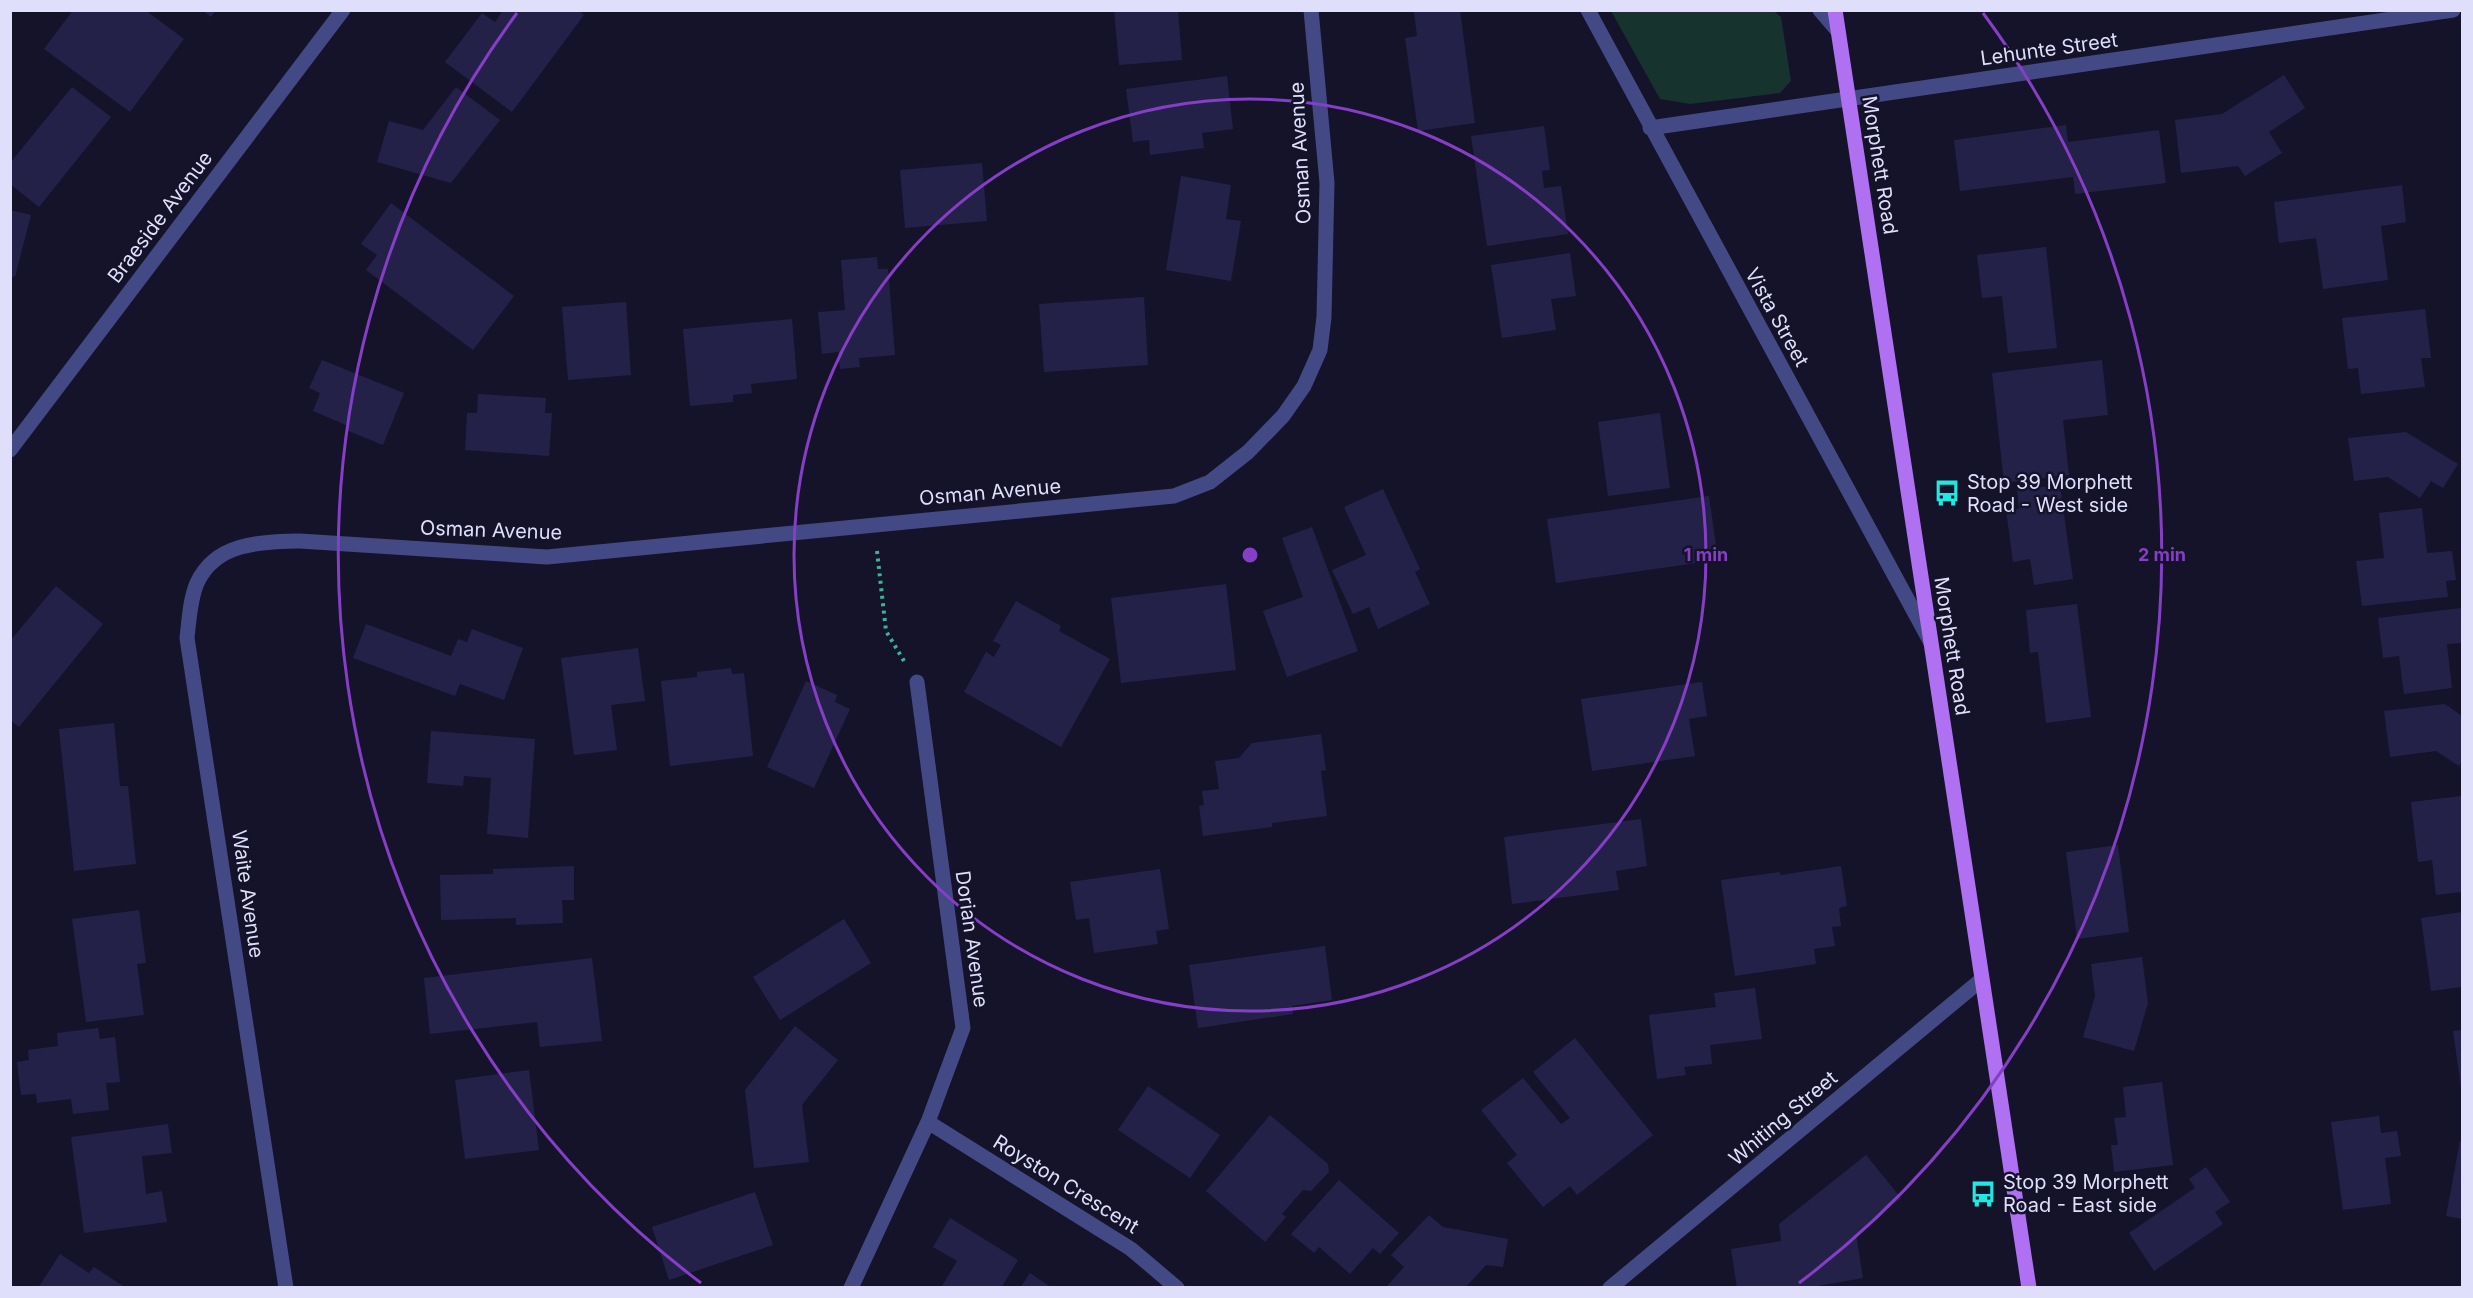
<svg xmlns="http://www.w3.org/2000/svg" width="2473" height="1298" font-family="Inter,sans-serif">
	<style>
		.green { fill: #17332e }
		.building { fill: #242149 }
		.lines { fill: none; stroke-linecap: round; stroke-linejoin: round }
		.path { stroke: #3cb39c; stroke-width: 4; stroke-dasharray: 3 4.5; stroke-linecap: butt }
		.minor { stroke: #434984; stroke-width: 15 }
		.major { stroke: #b070f2; stroke-width: 15 }
		.ring { fill: none; stroke: #853ec5; stroke-width: 3 }
		.labels { text-anchor: middle; stroke-width: 5; stroke-linejoin: round; paint-order: stroke }
		.street-label { font-size: 20px; fill: #dfdffc; stroke: #14132a }
		.poi-label { font-size: 20px; fill: #dfdffc; stroke: #14132a; text-anchor: start }
		.centre { fill: #853ec5; stroke: #14132a; stroke-width: 3 }
		.ring-label { font-size: 18px; text-anchor: middle; font-weight: bold; fill: #853ec5; stroke: #14132a; stroke-width: 5; stroke-linejoin: round; paint-order: stroke }
	</style>
	<rect width="100%" height="100%" fill="#14132a"/>
	<path class="green" d="M1611,11H1774L1781,17L1791,81L1780,93L1690,104L1660,99Z"/>
	<path class="building" d="M73,10H145L184,39L130,112L44,49Z
		M202,10H216L211,17Z
		M503,10H578L584,15L512,112L445,62L482,13L495,22Z
		M1114,10H1178L1182,60L1119,65Z
		M1427,10H1460L1475,123L1418,131L1405,38L1417,36L1414,12Z
		M2284,75L2305,108L2269,132L2282,153L2245,176L2238,166L2181,173L2175,120L2222,114Z
		M1227,76L1233,129L1202,133L1204,148L1150,155L1149,140L1133,142L1126,89Z
		M72,87L111,117L39,207L10,184V163Z
		M456,87L500,120L451,183L377,162L389,121L423,130Z
		M2066,125L2068,142L2159,130L2166,183L2075,194L2073,177L1960,191L1954,140Z
		M1544,126L1550,170L1542,171L1544,188L1561,186L1568,234L1487,246L1471,136Z
		M982,163L987,221L905,228L900,170Z
		M1181,176L1231,185L1226,219L1241,221L1231,281L1166,270Z
		M2402,185L2406,222L2381,226L2388,280L2323,289L2316,238L2279,243L2274,202Z
		M391,203L514,296L473,350L366,270L377,255L361,244Z
		M10,210L31,215L15,277L10,276Z
		M2046,247L2057,348L2008,353L2002,296L1982,298L1977,255Z
		M1570,253L1576,296L1551,299L1556,330L1502,338L1491,265Z
		M877,257L878,269H888L895,355L859,358L860,367L840,369L838,352L822,354L818,312L845,310L841,260Z
		M1144,297L1148,365L1044,372L1039,304Z
		M626,302L631,375L568,380L562,307Z
		M2425,309L2431,358H2421L2425,387L2361,394L2358,368L2348,369L2342,318Z
		M792,319L797,379L751,384L752,393L733,395V402L690,406L683,329Z
		M322,360L404,393L383,445L346,430L348,426L313,411L320,393L309,388Z
		M2102,360L2108,415L2063,420L2069,475L2004,483L1992,373Z
		M478,394L546,398L545,413H552L549,456L465,450L467,413H477Z
		M1660,413L1670,488L1608,496L1598,422Z
		M2406,432L2458,464L2443,488L2431,481L2420,498L2388,477L2354,481L2348,438Z
		M2060,485L2073,579L2034,585L2030,559L2013,562L2006,510L2019,509L2017,490Z
		M1383,489L1420,569L1415,572L1430,604L1378,629L1369,607L1353,614L1332,570L1366,555L1344,507Z
		M1709,496L1718,560L1556,583L1547,519Z
		M2422,508L2427,553L2452,551L2456,580L2446,581L2448,597L2362,606L2356,561L2384,558L2379,513Z
		M1312,527L1358,651L1287,677L1263,611L1303,597L1282,538Z
		M1226,584L1236,670L1121,683L1111,598Z
		M56,586L103,624L19,727L10,720V641Z
		M1016,601L1061,626L1059,631L1110,659L1061,747L964,692L986,652L994,657L1001,645L993,641Z
		M2077,604L2091,717L2046,723L2038,652L2030,653L2026,610Z
		M2461,608L2462,643L2447,644L2452,688L2404,694L2399,656L2383,658L2378,618Z
		M366,624L451,656L458,639L467,642L472,629L523,648L504,700L460,684L455,696L353,658Z
		M638,648L645,701L611,705L617,750L574,755L561,658Z
		M731,668L732,674L744,673L753,756L670,766L661,681L697,677V672Z
		M806,681L837,695L835,702L850,709L814,788L767,767Z
		M1702,682L1707,716L1689,719L1695,756L1592,771L1581,699Z
		M2445,704L2462,716V762L2459,766L2436,751L2390,757L2384,711Z
		M114,723L120,786H128L136,864L74,871L59,729Z
		M431,731L535,739L528,838L487,834L491,778L464,776L463,786L427,783Z
		M1321,734L1326,770L1321,771L1327,816L1272,823V827L1203,836L1199,806L1204,805L1202,791L1219,789L1215,761L1239,758L1252,743Z
		M2462,796V892L2436,895L2432,860L2418,862L2411,802Z
		M1641,819L1647,866L1616,871L1619,890L1512,904L1504,837Z
		M2118,845L2129,932L2077,939L2066,852Z
		M574,866V900H562L563,923L516,925V918L441,920L440,875L493,874V869Z
		M1841,866L1847,906L1839,908L1841,926L1832,927L1835,946L1814,949L1816,964L1735,976L1721,880L1780,872V875Z
		M1160,869L1169,929L1156,931L1158,944L1094,953L1089,918L1076,920L1070,882Z
		M139,910L146,963L137,964L144,1015L86,1022L72,919Z
		M2462,912V987L2431,991L2421,918Z
		M844,919L871,963L780,1020L753,977Z
		M1325,946L1332,1000L1292,1006L1293,1014L1198,1028L1189,965Z
		M2142,957L2148,1003L2134,1051L2083,1037L2095,996L2091,964Z
		M592,958L602,1041L540,1047L537,1022L430,1034L424,978Z
		M1755,988L1762,1039L1710,1045L1712,1064L1684,1067L1686,1075L1657,1079L1649,1015L1716,1007L1714,993Z
		M795,1026L838,1060L802,1105L809,1162L754,1168L745,1090Z
		M98,1028L100,1039L115,1037L120,1082L106,1083L109,1110L73,1114L71,1099L37,1103L36,1094L21,1095L17,1062L29,1060L28,1050L58,1046L57,1033Z
		M2462,1030V1087H2461L2453,1031Z
		M1575,1038L1653,1135L1577,1195L1570,1186L1543,1207L1507,1163L1517,1155L1481,1110L1523,1078L1561,1124L1570,1118L1533,1072Z
		M529,1070L539,1150L465,1159L455,1080Z
		M2162,1082L2173,1165L2114,1172L2111,1145H2118L2114,1118L2126,1117L2123,1087Z
		M1148,1086L1220,1135L1190,1178L1118,1130Z
		M1270,1115L1328,1164L1329,1172L1311,1191L1303,1190L1282,1214L1286,1217L1265,1242L1206,1191Z
		M2379,1116L2381,1133L2397,1131L2401,1156L2385,1158L2391,1204L2343,1210L2331,1122Z
		M168,1124L172,1153L142,1156L146,1194L162,1191L167,1222L84,1233L71,1137Z
		M2460,1141H2462V1219L2446,1216Z
		M1866,1155L1901,1198L1856,1234L1863,1278L1807,1288H1737L1731,1249L1781,1241L1779,1224Z
		M2206,1167L2230,1202L2215,1212L2223,1224L2154,1271L2129,1233L2195,1188L2189,1179Z
		M1339,1180L1399,1233L1380,1254L1373,1248L1350,1274L1319,1247L1314,1253L1291,1234Z
		M755,1192L773,1245L669,1280L652,1227Z
		M1429,1215L1443,1227L1508,1239L1503,1267L1486,1265L1465,1288H1385L1404,1267L1391,1255Z
		M950,1218L1018,1260L1001,1288H941L957,1261L933,1247Z
		M60,1254L89,1273L94,1267L123,1286L122,1288H38Z
		M1030,1273L1052,1288H1020Z"/>
	<g class="lines">
		<path class="path" d="M877,551L886,631L904,661"/>
		<path class="minor" d="M1588,10L1930,641
			M1820,10L1838,31
			M1650,128L2453,10
			M10,450L343,10
			M928,1122L1131,1249L1177,1288
			M286,1288L187,638C189,621 190,599 197,583C216,542 261,542 300,541L547,557L1174,496L1210,482L1248,452L1283,416L1304,386L1320,350L1324,317L1327,183L1311,10
			M851,1288L928,1122L963,1028L917,682
			M1610,1288L1981,980"/>
		<path class="major" d="M1835,10L2029,1288"/>
	</g>
	<g class="ring">
		<circle cx="1250" cy="555" r="456"/>
		<path d="M701 1283A912 912 0 0 1 517 13M1983 13A912 912 0 0 1 1799 1283"/>
	</g>
	<defs>
		<g id="bus-bare" transform="scale(2.07)"><path d="M-5-6H5V4H4V6H2V4H-2V6H-4V4H-5ZM-3.5-4V0h7V-4ZM-3.5 1.2v1.5H-2V1.2ZM2 1.2v1.5H3.5V1.2Z" fill="#1debe3" stroke="#14132a" stroke-width="2.5" paint-order="stroke"/></g>
	</defs>
	<g fill-rule="evenodd">
		<use href="#bus-bare" x="1947" y="493"/>
		<use href="#bus-bare" x="1983" y="1194"/>
	</g>
	<g class="labels">
		<g class="street-label">
			<text transform="translate(2049 49) rotate(-8)" y="7">Lehunte Street</text>
			<text transform="translate(1300 153) rotate(-93)" y="7">Osman Avenue</text>
			<text transform="translate(1880 165) rotate(81)" y="7">Morphett Road</text>
			<text transform="translate(160 217) rotate(-53)" y="7">Braeside Avenue</text>
			<text transform="translate(1777 317) rotate(61)" y="7">Vista Street</text>
			<text transform="translate(990 492) rotate(-5)" y="7">Osman Avenue</text>
			<text transform="translate(491 530) rotate(2)" y="7">Osman Avenue</text>
			<text transform="translate(1952 646) rotate(81)" y="7">Morphett Road</text>
			<text transform="translate(248 894) rotate(82)" y="7">Waite Avenue</text>
			<text transform="translate(972 939) rotate(82)" y="7">Dorian Avenue</text>
			<text transform="translate(1783 1118) rotate(-40)" y="7">Whiting Street</text>
			<text transform="translate(1066 1184) rotate(32)" y="7">Royston Crescent</text>
		</g>
		<g class="poi-label">
			<text x="1967" y="489">Stop 39 Morphett<tspan x="1967" dy="23">Road - West side</tspan></text>
			<text x="2003" y="1189">Stop 39 Morphett<tspan x="2003" dy="23">Road - East side</tspan></text>
		</g>
	</g>
	<circle cx="1250" cy="555" r="9" class="centre"/>
	<g class="ring-label">
		<text x="1706" y="561">1 min</text>
		<text x="2162" y="561">2 min</text>
	</g>
	<rect width="2473" height="1298" fill="none" stroke="#dfdffc" stroke-width="24"/>
</svg>
